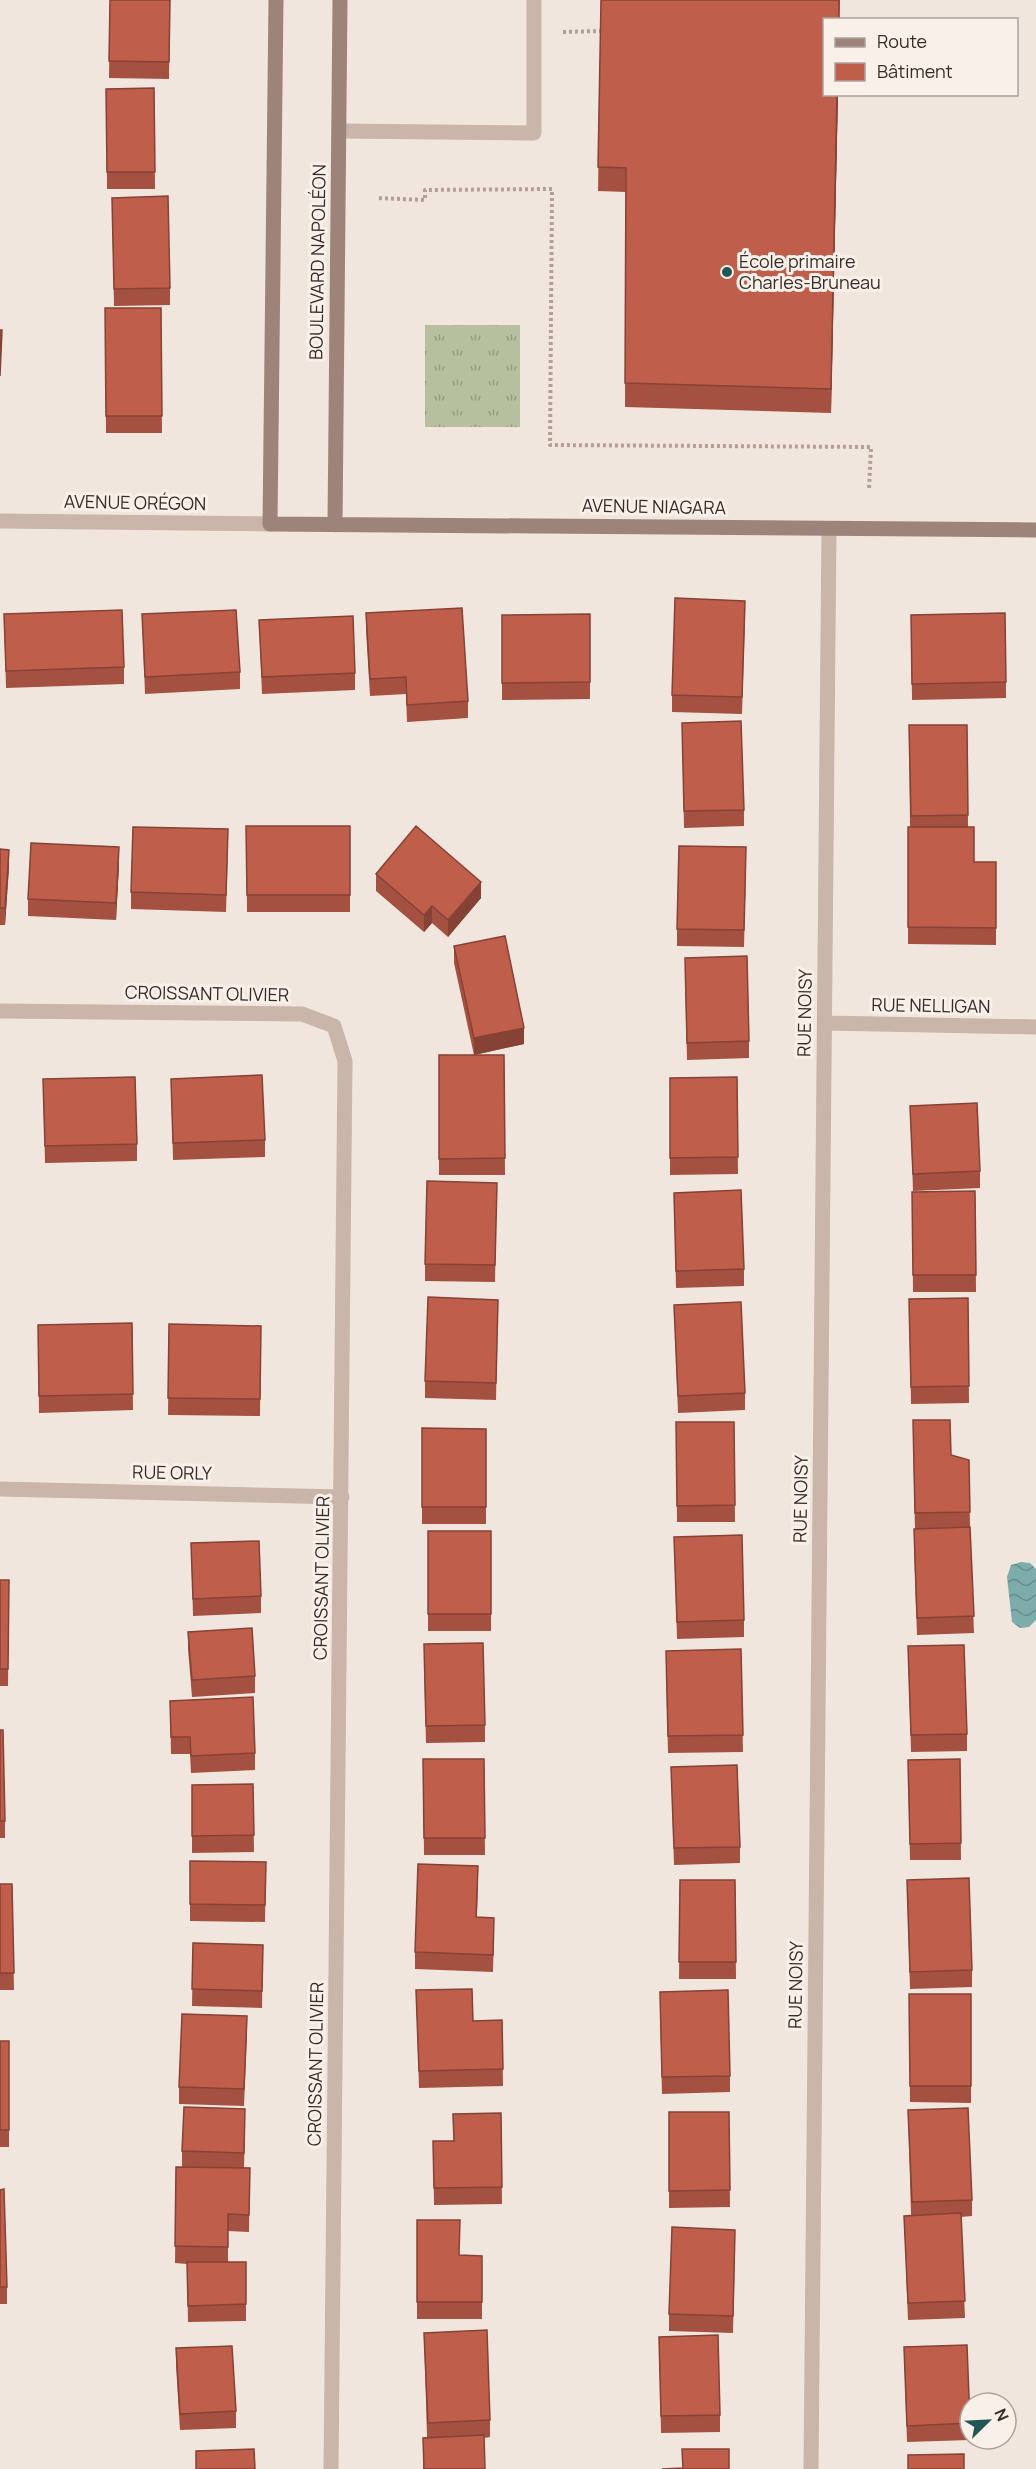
<svg xmlns="http://www.w3.org/2000/svg" width="1036" height="2469" font-family="Manrope,sans-serif">
	<style>
		.grass { fill: url(#grass-tufts) }
		.water { fill: url(#water-waves) }
		.lines { fill: none; stroke-linecap: round; stroke-linejoin: round }
		.path { stroke: #b49f94; stroke-width: 4; stroke-dasharray: 3 3; stroke-linecap: butt }
		.lane { stroke: #c9b5a9; stroke-width: 15 }
		.street { stroke: #c9b5a9; stroke-width: 15 }
		.secondary { stroke: #9c847b; stroke-width: 15 }
		.wall { fill: #a55141 }
		.shaded-wall { fill: #864235 }
		.building { fill: #c05e4c; stroke: #864235; stroke-width: 1.5 }
		.poi-dot { fill: #205655; stroke: #f9f0e9; stroke-width: 2 }
		.labels { text-anchor: middle; stroke-width: 6; stroke-linejoin: round; paint-order: stroke }
		.street-label { font-size: 18px; fill: #362c29; stroke: #f9f0e9 }
		.poi-label { font-size: 18px; fill: #362c29; stroke: #f9f0e9; text-anchor: start }
	</style>
	<defs>
		<pattern id="grass-tufts" width="24" height="20" patternUnits="userSpaceOnUse" patternTransform="scale(1.5)"><rect width="24" height="20" fill="#b7c09e"/><path d="M3 7l-1-3M5 7V3M7 7l1-3M15 17l-1-3M17 17v-4M19 17l1-3" fill="none" stroke="#969c81"/></pattern>
		<pattern id="water-waves" width="16" height="10" patternUnits="userSpaceOnUse" patternTransform="scale(1.5)"><rect width="16" height="10" fill="#7dadab"/><path d="M0 5q4-4 8 0t8 0" fill="none" stroke="#678d8b"/></pattern>
	</defs>
	<rect width="100%" height="100%" fill="#f1e6dd"/>
	<path class="grass" d="M425,325H520V427H425Z"/>
	<path class="water" d="M1021,1562L1030,1563L1036,1569V1620L1029,1627L1020,1628L1012,1622L1007,1577L1011,1565Z"/>
	<g class="lines">
		<path class="path" d="M563,32L601,31
			M379,198L425,200V190L552,189L550,445L871,447L869,490"/>
		<path class="lane" d="M339,131L534,133V0"/>
		<path class="street" d="M0,521L270,524
			M0,1011L302,1014L334,1026L345,1061L331,2469
			M825,1023L1036,1027
			M0,1489L342,1497
			M811,2469L829,529"/>
		<path class="secondary" d="M276,0L270,524L1036,530
			M335,525L340,0"/>
	</g>
	<path class="wall" d="M110,0H170L169,79L109,78Z
		M601,0H840L839,20L825,94H838L831,413L625,407L626,192L598,191Z
		M154,88L155,189H107L106,89Z
		M112,198L170,288V305L114,306Z
		M105,308H161L162,433H106Z
		M366,613L468,701V718L407,722L406,694L370,696L366,630Z
		M4,614L124,667V684L6,688Z
		M142,614L240,672V689L145,694Z
		M590,614V699L502,700V615Z
		M911,615L1006,682V698L912,700Z
		M745,617L742,714L672,712V695Z
		M259,620L355,673V690L262,694Z
		M682,723L744,810V826L684,828Z
		M909,725H967L968,827L974,862H996V945L908,944V827H910Z
		M246,826H350V912H247Z
		M228,846L226,912L131,909V892Z
		M0,849L9,867L5,925H0Z
		M119,864L116,920L28,916V899Z
		M746,864L744,947L677,946V929Z
		M376,874L481,898L448,937L432,923L424,932L376,891Z
		M454,946L524,1044L474,1055L454,963Z
		M685,974L749,1041V1058L687,1060Z
		M439,1055H504L505,1175H439Z
		M737,1077L738,1174L670,1175V1078Z
		M43,1079L137,1144V1161L45,1163Z
		M171,1079L265,1140V1157L173,1160Z
		M910,1106L980,1171V1188L913,1191Z
		M497,1183L495,1282L425,1281V1264Z
		M975,1191L976,1292H913L912,1192Z
		M674,1193L744,1269V1286L676,1288Z
		M968,1298L969,1403L911,1404L909,1299Z
		M498,1300L496,1400L425,1398V1381Z
		M674,1305L745,1393V1410L678,1413Z
		M132,1323L133,1410L39,1413L38,1325Z
		M169,1324L261,1326L260,1416L168,1415Z
		M676,1422H734L735,1522H677Z
		M422,1428L486,1429V1524H422Z
		M913,1437L951,1455L969,1460L970,1527L974,1633L917,1635L914,1546V1529H915Z
		M428,1531H491V1631H428Z
		M674,1537L744,1620V1637L677,1639Z
		M191,1543L261,1596V1613L193,1616Z
		M0,1580H9L8,1686H0Z
		M188,1632L255,1676V1693L192,1697L188,1649Z
		M908,1646L967,1734V1751L911,1752Z
		M741,1649L743,1752L668,1753L666,1668Z
		M424,1661L485,1725V1742L426,1743Z
		M170,1701L255,1753V1770L191,1773L190,1754H171Z
		M0,1730L5,1821V1838H0Z
		M423,1759H484L485,1855H424Z
		M960,1759L961,1860H910L908,1760Z
		M671,1767L740,1847V1863L674,1865Z
		M253,1784L254,1852L192,1853V1785Z
		M190,1861L266,1862L265,1922L190,1921Z
		M680,1880H735L736,1979H679Z
		M907,1880L972,1970V1987L910,1989Z
		M478,1883L477,1917L494,1935L493,1972L415,1969V1952Z
		M0,1884H12L14,1990H0Z
		M193,1943L263,1945L262,2008L192,2006Z
		M416,1990L473,2021L502,2020L503,2086L419,2088Z
		M909,1994H971V2103L910,2102Z
		M660,2008L730,2076V2092L662,2094Z
		M247,2033L244,2106L179,2104V2087Z
		M0,2041H9V2147H0Z
		M908,2110L972,2200V2216L961,2217L965,2318L908,2320L904,2216L911,2215Z
		M669,2112H729L730,2207L669,2208Z
		M501,2113L502,2204L434,2205L433,2141H453Z
		M245,2126L244,2168H250L249,2232L228,2231V2262L246,2304V2321L188,2322L187,2264L175,2263L176,2167H182V2151Z
		M0,2190L7,2287V2304H0Z
		M417,2220L459,2255L482,2256V2319H417Z
		M735,2246L733,2333L669,2331V2314Z
		M424,2333L490,2420V2437L484,2438L485,2469H423V2438L427,2437Z
		M659,2337L720,2415V2432L661,2433Z
		M904,2347L970,2423V2440L907,2442Z
		M176,2348L236,2411V2428L180,2430L176,2365Z"/>
	<path class="shaded-wall" d="M837,94H838L831,413V389Z
		M119,847V864L116,920V903Z
		M9,850V867L5,925V908Z
		M481,882V898L448,937V920Z
		M432,906V923L424,932V915Z
		M524,1028V1044L474,1055V1038Z"/>
	<path class="building" d="M110,0H170L169,62L109,61Z
		M601,0H839V20H825V94H837L831,389L625,383L626,168L598,167Z
		M154,88L155,172H107L106,89Z
		M168,196L170,288L114,289L112,198Z
		M105,308H161L162,416H106Z
		M0,330H2L0,376Z
		M675,598L745,601L742,697L672,695Z
		M462,608L468,701L407,705L406,677L370,679L366,613Z
		M122,610L124,667L6,671L4,614Z
		M236,610L240,672L145,677L142,614Z
		M1005,613L1006,682L912,684L911,615Z
		M590,614V682L502,683V615Z
		M353,616L355,673L262,677L259,620Z
		M741,721L744,810L684,811L682,723Z
		M909,725H967L968,815L911,816Z
		M246,826H350V895H247Z
		M416,826L481,882L448,920L432,906L424,915L376,874Z
		M133,827L228,829L226,895L131,892Z
		M908,827H974V862H996V928L908,927Z
		M31,843L119,847L116,903L28,899Z
		M679,846L746,847L744,930L677,929Z
		M0,849L9,850L5,908H0Z
		M505,936L524,1028L474,1038L454,946Z
		M747,956L749,1041L687,1043L685,958Z
		M439,1055H504L505,1158L439,1159Z
		M262,1075L265,1140L173,1143L171,1079Z
		M135,1077L137,1144L45,1146L43,1079Z
		M737,1077L738,1157L670,1158V1078Z
		M977,1103L980,1171L913,1174L910,1106Z
		M427,1181L497,1183L495,1265L425,1264Z
		M741,1190L744,1269L676,1271L674,1193Z
		M975,1191L976,1275H913L912,1192Z
		M428,1297L498,1300L496,1383L425,1381Z
		M968,1298L969,1386L911,1387L909,1299Z
		M741,1302L745,1393L678,1396L674,1305Z
		M132,1323L133,1394L39,1396L38,1325Z
		M169,1324L261,1326L260,1399L168,1398Z
		M913,1420H950L951,1455L969,1460L970,1512L915,1513Z
		M676,1422H734L735,1505L677,1506Z
		M422,1428L486,1429V1507H422Z
		M970,1527L974,1616L917,1618L914,1529Z
		M428,1531H491V1614H428Z
		M742,1535L744,1620L677,1622L674,1537Z
		M259,1541L261,1596L193,1599L191,1543Z
		M0,1580H9L8,1669H0Z
		M252,1628L255,1676L192,1680L188,1632Z
		M483,1643L485,1725L426,1726L424,1644Z
		M964,1645L967,1734L911,1735L908,1646Z
		M741,1649L743,1735L668,1736L666,1651Z
		M253,1697L255,1753L191,1756L190,1737H171L170,1701Z
		M0,1730H3L5,1821H0Z
		M423,1759H484L485,1838H424Z
		M960,1759L961,1843L910,1844L908,1760Z
		M737,1765L740,1847L674,1848L671,1767Z
		M253,1784L254,1835L192,1836V1785Z
		M190,1861L266,1862L265,1905L190,1904Z
		M418,1864L478,1866L476,1917L494,1918L493,1955L415,1952Z
		M969,1878L972,1970L910,1972L907,1880Z
		M680,1880H735L736,1962H679Z
		M0,1884H12L14,1973H0Z
		M193,1943L263,1945L262,1991L192,1989Z
		M472,1989L473,2021L502,2020L503,2069L419,2071L416,1990Z
		M728,1990L730,2076L662,2077L660,1992Z
		M909,1994H971V2086H910Z
		M182,2014L247,2016L244,2089L179,2087Z
		M0,2041H9V2130H0Z
		M184,2107L245,2109L244,2153L182,2151Z
		M968,2108L972,2200L912,2202L908,2110Z
		M669,2112H729L730,2190L669,2191Z
		M501,2113L502,2187L434,2188L433,2141H454L453,2114Z
		M176,2167L250,2168L249,2215L228,2214V2247L175,2246Z
		M4,2189L7,2287H0V2190Z
		M961,2213L965,2301L908,2303L904,2216Z
		M417,2220H460L459,2255L482,2256V2302H417Z
		M672,2227L735,2230L733,2316L669,2314Z
		M187,2262H246V2304L188,2306Z
		M487,2330L490,2420L428,2423L424,2333Z
		M718,2335L720,2415L661,2416L659,2337Z
		M967,2345L970,2423L907,2426L904,2347Z
		M232,2346L236,2411L180,2414L176,2348Z
		M484,2435L485,2469H424L423,2438Z
		M254,2449L255,2469H196V2451Z
		M682,2449H729V2469H662L683,2468Z
		M964,2454V2469H908V2455Z"/>
	<circle class="poi-dot" cx="727" cy="272" r="6"/>
	<g class="labels">
		<g class="street-label">
			<text transform="translate(318 262) rotate(-89)" y="6">BOULEVARD NAPOLÉON</text>
			<text transform="translate(135 503) rotate(1)" y="6">AVENUE ORÉGON</text>
			<text transform="translate(654 507) rotate(1)" y="6">AVENUE NIAGARA</text>
			<text transform="translate(207 994) rotate(1)" y="6">CROISSANT OLIVIER</text>
			<text transform="translate(931 1006) rotate(1)" y="6">RUE NELLIGAN</text>
			<text transform="translate(805 1013) rotate(-89)" y="6">RUE NOISY</text>
			<text transform="translate(172 1473) rotate(1)" y="6">RUE ORLY</text>
			<text transform="translate(801 1499) rotate(-89)" y="6">RUE NOISY</text>
			<text transform="translate(322 1578) rotate(-89)" y="6">CROISSANT OLIVIER</text>
			<text transform="translate(796 1985) rotate(-89)" y="6">RUE NOISY</text>
			<text transform="translate(316 2064) rotate(-89)" y="6">CROISSANT OLIVIER</text>
		</g>
		<g class="poi-label">
			<text x="739" y="268">École primaire<tspan x="739" dy="21">Charles-Bruneau</tspan></text>
		</g>
	</g>
	<rect x="823" y="18" width="195" height="78" fill="#f9f0e9" stroke="#aba29c" stroke-width="1.5"/>
	<rect x="835" y="38" width="30" height="9" fill="#9c847b" stroke="#aba29c" stroke-width="1.5"/>
	<text x="877" y="48" font-size="18" fill="#362c29">Route</text>
	<rect x="835" y="63" width="30" height="18" fill="#c05e4c" stroke="#aba29c" stroke-width="1.5"/>
	<text x="877" y="78" font-size="18" fill="#362c29">Bâtiment</text>
	<g transform="translate(988 2421) rotate(66)"><circle r="28" fill="#f9f0e9" stroke="#aba29c" stroke-width="1.5"/>
	<path d="M0-4.5L10 22L0 15L-10 22Z" fill="#205655"/>
	<text y="-9" font-size="16" font-weight="bold" text-anchor="middle" fill="#362c29">N</text>
	</g>
</svg>
